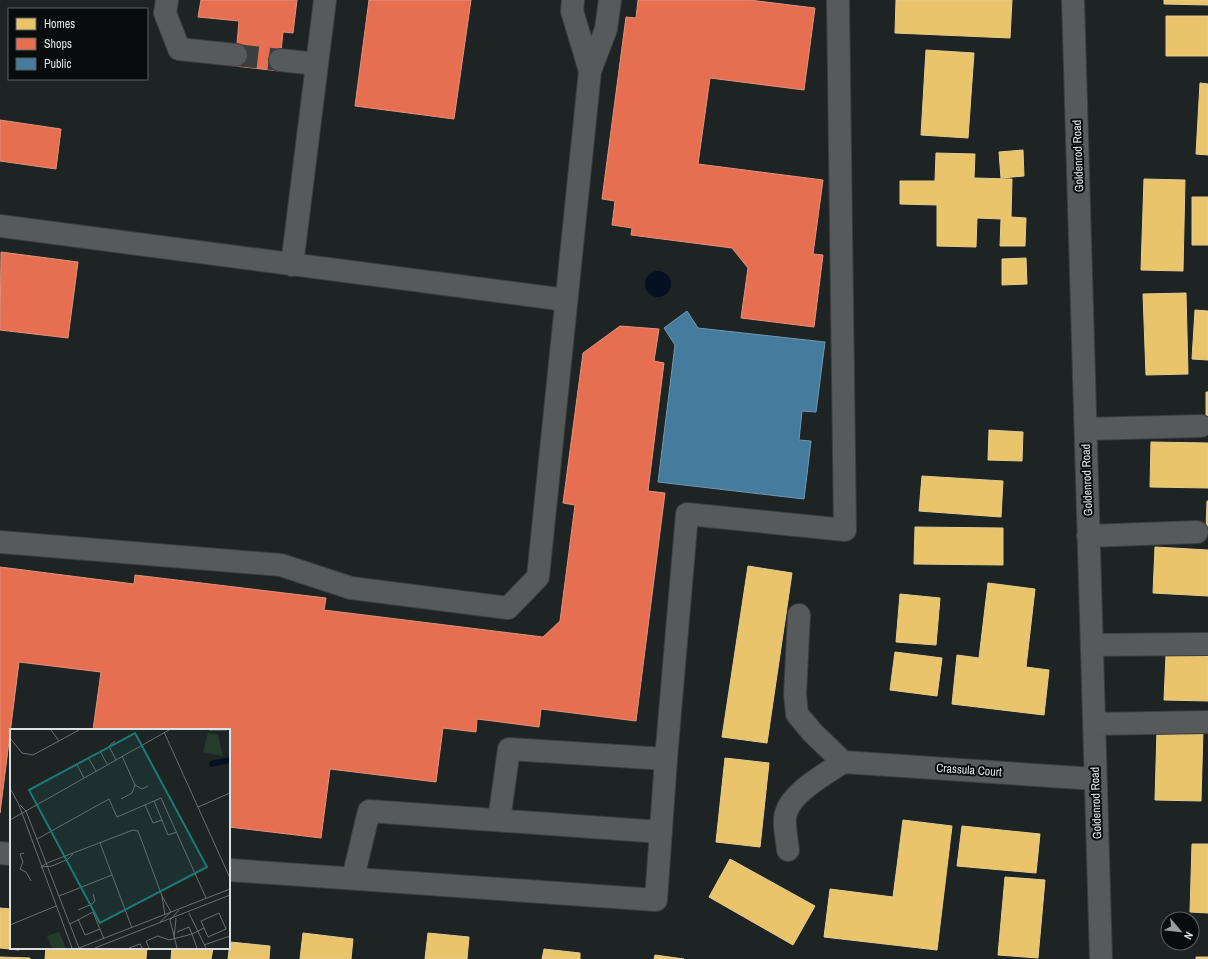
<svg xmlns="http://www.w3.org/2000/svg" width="1208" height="959" font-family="'Archivo Narrow',sans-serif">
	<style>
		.water { fill: #061023 }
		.homes { fill: #e9c46a; stroke: #e5cc8e }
		.shops { fill: #e76f51; stroke: #e3917c }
		.public { fill: #457b9d; stroke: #7299b1 }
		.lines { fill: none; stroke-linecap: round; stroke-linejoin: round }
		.minor-tunnel { stroke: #3a3f40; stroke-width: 22; stroke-dasharray: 22 11; stroke-linecap: butt }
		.minor-casing { stroke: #3a3e3f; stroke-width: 24 }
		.minor { stroke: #575a5b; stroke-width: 22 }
		.labels { text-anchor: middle; stroke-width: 4; stroke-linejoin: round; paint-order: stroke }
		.street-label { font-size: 12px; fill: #dbe0e1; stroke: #090c0d }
		.inset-road { fill: none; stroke: #6a6f6f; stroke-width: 1 }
		.view { fill: #197b74; fill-opacity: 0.15; stroke: #197b74; stroke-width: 2 }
		.inset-edge { fill: none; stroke: #dbe0e1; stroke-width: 2 }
	</style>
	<rect width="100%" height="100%" fill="#1e2323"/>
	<path class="water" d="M645 284a13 13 0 1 1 26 0a13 13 0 1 1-26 0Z"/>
	<path class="homes" d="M896,0H1012L1010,38L895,33Z
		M1164,0H1208V5L1164,4Z
		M1166,16H1208V56H1166Z
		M926,50L974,53L968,138L921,135Z
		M1200,83L1208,84V155L1196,154Z
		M1023,150L1024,176L1001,178L999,152Z
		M936,153L975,154L974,178L1012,179L1011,217L1026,218L1025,246H1000L1001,219L977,218L976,247L937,246V205L900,204V181H935Z
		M1144,179L1185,180L1183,271L1141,270Z
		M1192,197H1208V245H1192Z
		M1026,258L1027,284L1002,285V259Z
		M1186,293L1188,374L1146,375L1143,294Z
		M1195,310L1208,311V360L1192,359Z
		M1206,392H1208V423H1206Z
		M989,430L1023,432L1022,461L988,460Z
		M1151,442L1208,443V488L1150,487Z
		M922,476L1003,481L1001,517L919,511Z
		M1207,501H1208V529H1206Z
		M915,527L1003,528V565L914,564Z
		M1155,547L1208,550V596L1153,593Z
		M748,566L792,573L767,743L722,737Z
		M988,583L1035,589L1026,667L1049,670L1044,715L952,704L957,655L979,658Z
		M900,594L940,598L936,645L896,642Z
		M895,652L942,658L937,696L890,690Z
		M1166,655L1208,656V701L1164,700Z
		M1157,730H1203L1201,801L1155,800Z
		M725,758L769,763L760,847L716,842Z
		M903,820L952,826L937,950L824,937L830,889L893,897Z
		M962,826L1040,834L1036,873L957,866Z
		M1192,844H1208V913L1190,912Z
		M730,859L815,906L793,945L709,897Z
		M1005,877L1045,880L1038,958L998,955Z
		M0,908L11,909V948H19V950L0,948Z
		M303,933L353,939L351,959H300Z
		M428,933L469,937L467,959H425Z
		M230,942L270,946L269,959H228Z
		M46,948H147L146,959H45Z
		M172,948H213L211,959H171Z
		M544,949L580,953V959H542Z
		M655,955L684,959H654Z
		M0,957L30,958V959H0Z
		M1196,957H1208V959H1196Z"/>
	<path class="shops" d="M201,0H297L293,33L283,32L279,71L235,66L239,21L198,17Z
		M369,0H471L454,119L355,106Z
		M638,0H749L815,8L804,90L710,78L698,164L823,180L813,254L823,255L814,327L741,318L748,268L732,248L631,235L632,228L612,225L615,201L602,199L626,17L636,18Z
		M0,120L61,129L56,169L0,161Z
		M1,252L78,262L68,338L0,330Z
		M620,326L659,329L654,361L664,363L648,491L665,493L636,721L541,709L539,727L477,719L476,732L443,728L436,782L330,769L321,838L229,827V730H93L101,672L19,662L0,813V567L134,584L135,575L326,598L324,610L543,637L560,621L575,505L563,503L583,353Z"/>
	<path class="public" d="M687,311L698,328L825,342L816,412L802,411L799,440L811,441L804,499L658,482L675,345L664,328Z"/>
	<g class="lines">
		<path class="minor-tunnel" d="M236,55L280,60"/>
		<g class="minor-casing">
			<path id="minor" d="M167,0L165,13L179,49L236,55
				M573,0L572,11L590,71
				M1073,0L1101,959
				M280,60L317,64
				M0,226L566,300
				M292,265L325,0
				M1086,429L1201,426
				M1088,536L1197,532
				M0,542L281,565L351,588L508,608L538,577L590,71L606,29L610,0
				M799,615L795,694L797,714L812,732L843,762
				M1092,645L1208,644
				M1094,724L1208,722
				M843,762L1095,779
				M499,820L509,749L666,759
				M788,850C787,841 783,821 786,813C792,792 826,774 843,762
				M0,853L11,854
				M229,870L656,900L666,759L687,514L845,530L838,0
				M353,878L369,811L661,832"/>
		</g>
		<use href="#minor" class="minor"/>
	</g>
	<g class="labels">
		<g class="street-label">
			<text transform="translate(1078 156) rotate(-92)" y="4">Goldenrod Road</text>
			<text transform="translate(1087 480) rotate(-92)" y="4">Goldenrod Road</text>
			<text transform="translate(969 770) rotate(4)" y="4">Crassula Court</text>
			<text transform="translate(1096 803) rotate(-92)" y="4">Goldenrod Road</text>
		</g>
	</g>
	<g transform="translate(10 729)">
		<rect width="220" height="220" fill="#1e2323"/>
		<path d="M198,4L208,6L213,27L193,23ZM49,203L56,219H42L37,207Z" fill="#253b2c"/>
		<path d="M220,28V34L216,35L201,38L199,36L200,32Z" fill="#061023"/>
		<path class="inset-road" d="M41,1L49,12M199,1H217M154,3L220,149M0,9L12,24L23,26L69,1M105,12L99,17L106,31M90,22L97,35M112,27L125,56M79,30L86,42M67,36L74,49M125,56L132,60L138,57M0,59L9,76L62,219M111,70L122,64L125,56M144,72L158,106L167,103M10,76L16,82L69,219M135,76L143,94L152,91M188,78L220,64M0,91L159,1M27,110L99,70L107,88L151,69L196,169M90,114L122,199M31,138L37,134L123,101L128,102L152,167L155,186M31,138L42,137L58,130L63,125M10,140L13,133L10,125L14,124M10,140L16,143L21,152M49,167L102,146M68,181L82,175L85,172L83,165M179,184L196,219M68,190L75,206L90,200M150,193L161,183L152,167M60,195L83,183L94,210M0,196L46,177M167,203L179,198L182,205L194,199L191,192L209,184L216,200L198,208L194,199M164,210L166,189M194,216L220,207M69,219L220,160M85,219L220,166M119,219L130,215L132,219M139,219L136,212L148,207L159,211L182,205L187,219M167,219L160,191L169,181"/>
		<path class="view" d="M125,4L197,138L90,194L19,61Z"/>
		<rect width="220" height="220" class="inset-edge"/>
	</g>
	<rect x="8" y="8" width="140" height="72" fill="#090c0d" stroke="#5d6162"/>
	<rect x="16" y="18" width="20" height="12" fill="#e9c46a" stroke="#5d6162"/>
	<text x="44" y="28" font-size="12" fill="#dbe0e1">Homes</text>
	<rect x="16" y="38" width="20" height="12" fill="#e76f51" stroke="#5d6162"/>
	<text x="44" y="48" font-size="12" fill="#dbe0e1">Shops</text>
	<rect x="16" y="58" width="20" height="12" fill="#457b9d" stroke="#5d6162"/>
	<text x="44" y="68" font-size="12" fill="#dbe0e1">Public</text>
	<g transform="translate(1180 931) rotate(118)"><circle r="19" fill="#090c0d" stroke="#5d6162"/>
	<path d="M0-3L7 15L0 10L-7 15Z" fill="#999e9e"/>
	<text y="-6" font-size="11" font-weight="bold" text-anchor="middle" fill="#dbe0e1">N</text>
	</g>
</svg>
